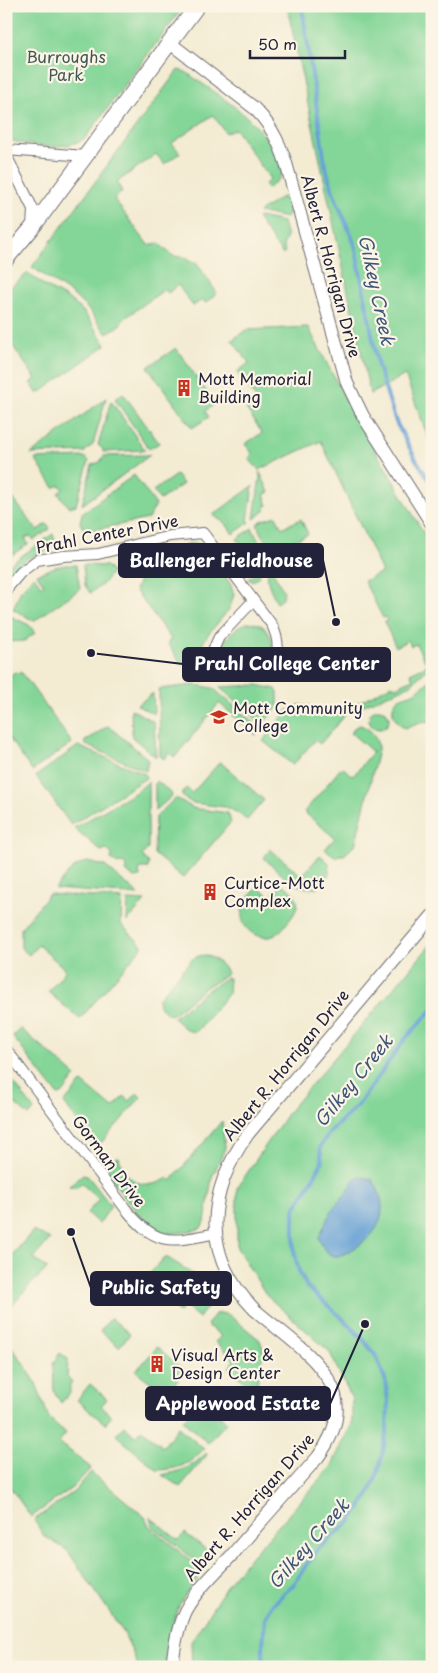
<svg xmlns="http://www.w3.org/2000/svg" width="438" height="1673" font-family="'Playpen Sans',sans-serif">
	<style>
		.green { fill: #84d698; stroke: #537c6a }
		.water { fill: #66a1d6; stroke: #446288 }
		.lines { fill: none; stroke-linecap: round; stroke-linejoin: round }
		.stream { stroke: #66a1d6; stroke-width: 4 }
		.minor-casing { stroke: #6b6870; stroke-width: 12 }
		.tertiary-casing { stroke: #6b6870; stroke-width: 14 }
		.secondary-casing { stroke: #6b6870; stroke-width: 17 }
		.minor { stroke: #fff; stroke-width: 10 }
		.tertiary { stroke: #fff; stroke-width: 12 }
		.secondary { stroke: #fff; stroke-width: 15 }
		.labels { text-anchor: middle; stroke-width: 4.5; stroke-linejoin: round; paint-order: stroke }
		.park-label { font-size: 16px; fill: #3f5857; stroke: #fcf5e5 }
		.street-label { font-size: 16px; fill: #22223b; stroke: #fcf5e5 }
		.poi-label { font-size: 16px; fill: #22223b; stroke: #fcf5e5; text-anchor: start }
		.water-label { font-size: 18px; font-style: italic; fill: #3d5579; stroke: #fcf5e5 }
		.leader { fill: none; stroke: #22223b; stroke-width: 2 }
		.callout-dot { fill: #22223b; stroke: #fcf5e5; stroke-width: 2 }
		.callout { fill: #22223b; stroke: #22223b; stroke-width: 2 }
		.callout-label { font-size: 18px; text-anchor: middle; font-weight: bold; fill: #fff }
	</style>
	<rect width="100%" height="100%" fill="#fcf5e5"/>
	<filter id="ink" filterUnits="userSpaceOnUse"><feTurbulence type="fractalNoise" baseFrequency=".02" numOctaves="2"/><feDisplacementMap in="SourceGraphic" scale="10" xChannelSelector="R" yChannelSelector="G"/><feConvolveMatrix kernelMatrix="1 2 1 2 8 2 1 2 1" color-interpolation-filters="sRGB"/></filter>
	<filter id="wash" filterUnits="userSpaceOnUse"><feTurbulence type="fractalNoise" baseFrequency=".0096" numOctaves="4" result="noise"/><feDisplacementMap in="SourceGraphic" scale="20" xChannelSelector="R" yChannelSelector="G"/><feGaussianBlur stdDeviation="1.12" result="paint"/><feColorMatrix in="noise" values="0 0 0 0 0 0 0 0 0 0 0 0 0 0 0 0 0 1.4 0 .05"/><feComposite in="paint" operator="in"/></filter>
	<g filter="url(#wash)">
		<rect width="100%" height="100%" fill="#f3ebd2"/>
		<path class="green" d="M6,6H184L86,137C68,152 27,146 6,139Z
			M287,6H432V448L405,375L370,394Z
			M178,70L186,72C218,96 265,121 278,161C279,164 282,169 282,172C281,180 272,184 267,189L264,186L270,179L235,129L226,133L213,115L172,143L180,153L164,164L156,154L117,182L122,192L114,199L148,245L158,243L173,256L187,258L188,261L196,262L217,293L206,303L202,300L193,306L178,285L168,293L165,289L125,318L118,327L106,333L88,309L73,295L32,267Z
			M282,197L290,201L291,205L286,218L259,212Z
			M259,217L283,222L287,237L283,245L285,252L283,255L257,218Z
			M28,273L45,286L70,300L83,311L106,345L38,394L30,383L36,379L12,345L6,349V291Z
			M308,327L347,402L432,547V665L409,686L359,707H350L391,685L396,687L413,679L410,673L427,665L416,644L411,646L408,640L396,647L384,622L387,621L386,617L383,618L364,581L382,572L321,441L259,470L269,492L264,495L268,505L264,507L266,510L254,519L260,477L259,470L249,459L252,453L245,444L262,433L246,408L257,400L237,372L249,363L232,340L246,330Z
			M176,348L215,404L205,411L209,417L192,428L148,367Z
			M123,393L159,443L149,449L115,399Z
			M106,398L93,445L87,449L85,452L31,454Z
			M111,401L145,450L103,452V449L98,445Z
			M150,455L82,505L92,465L100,462L104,456Z
			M85,457L89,461L76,505L69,507L58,493L63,489L60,485L54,488L35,459Z
			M134,475L156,505L148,519L88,531L84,530L80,523L82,513Z
			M176,475L183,484L160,500L153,491Z
			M253,486L248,520L250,522L233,534L226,524L213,515Z
			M6,489L37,530L47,524L50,529L34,540L30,536L25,538L28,544L9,557L6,553Z
			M276,516L282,528L301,519L308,534L271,552L257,524L263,520Z
			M252,528L267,558C261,565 260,586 248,579L258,571V569L237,539Z
			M53,534L55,541L54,545L50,549L26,559L6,580V567Z
			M195,543L201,545L207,551L231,585L234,594L230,608L207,636L197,654L182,665L168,644V642L171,639L135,590L140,577L187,544Z
			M66,565H76L80,589L34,621L13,609L21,590L34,576L42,586L44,584L37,574L55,567Z
			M83,565L106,566L112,572L102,585L90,593L85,585Z
			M270,566L284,592L282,600L277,603C271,590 264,580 270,566Z
			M10,616L29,625L35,633L24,641L6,642V625Z
			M247,623C251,623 255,623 259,624C274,632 278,654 262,663C256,667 250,667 243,668C236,669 230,669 223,667L219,662L217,651C226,640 233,627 247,623Z
			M198,661L201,662L205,681H194L186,670Z
			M15,672L22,673L72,743L32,771L6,734V678Z
			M432,678V721L420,722L405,728C395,722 387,709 398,699C402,696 409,695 413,693C420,689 426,684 432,678Z
			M195,685L213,688L261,729L256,735L219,703L175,757L169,753L164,759L160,756L159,689Z
			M257,685L276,689L278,693V707L264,722H260L219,687Z
			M153,693L154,714L137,705Z
			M299,705L339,710L345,715L320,744L315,740L293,765L263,741L287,711Z
			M131,709L154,722L156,757L132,737Z
			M369 719a10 10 0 1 1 20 0a10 10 0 1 1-20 0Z
			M360,725C372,729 378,738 378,750L355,845L344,855H338L336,857L325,849L335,838L304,812L342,767L353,776L373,752L351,733L355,727Z
			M108,726L148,759L146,771L86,745L84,742Z
			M78,746L145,774L146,778L71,825L36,776Z
			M220,762L264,800L247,820L236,812L225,807L192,803L182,796V793L186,788L192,793Z
			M157,781L171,793L172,796L155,811V783Z
			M148,782V849L142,855L149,863L148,868H141L139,871L140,877L134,878L126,871L127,868L125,864L120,863L118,864L111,859L112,854L106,849L101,851L74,828L136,792Z
			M174,799H178L193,808L228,813L231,822L183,878L154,854L155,818Z
			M270,849L302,876L320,855L330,864L328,868L330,873L320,886C297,895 279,871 264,858Z
			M87,862L105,866L139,895L55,889C65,876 72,866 87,862Z
			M282,884C301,896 302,906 287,923C283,928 280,933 273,936C255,942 235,924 244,905C246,899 253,892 258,887L270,897Z
			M49,894L122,899L121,924L143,946L80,1019L48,992L66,970L38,945L29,955L21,948V928Z
			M128,900L145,901L127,922Z
			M432,943V1667H192L191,1642L231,1579L331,1467L352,1424V1399L329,1351L267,1296L237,1248V1188L289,1111Z
			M203,955C214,957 222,963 227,973L225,976L206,987L173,1014L169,1015L159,1006L158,999L191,960L196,957Z
			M226,978H229L228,994L198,1030C189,1036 181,1024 173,1018L206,991Z
			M20,1028L76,1076L62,1094L58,1095L13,1037Z
			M6,1072L34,1110L29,1116L6,1096Z
			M82,1082L113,1108L124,1096L130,1101L137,1093L141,1097L101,1143H93L64,1103Z
			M222,1121L225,1148L212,1177L205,1222L200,1229C189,1231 177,1234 165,1233C142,1229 112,1178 98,1159L119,1157C124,1182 146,1192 168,1178L171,1181Z
			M83,1174L87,1175L111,1206L99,1224L87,1213L99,1199L81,1183L77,1187L69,1186Z
			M33,1231L50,1239L34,1258L47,1269L28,1287L6,1313V1262Z
			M164,1258H168C180,1266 216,1285 210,1302C208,1307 202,1313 199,1318L185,1306L179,1312L161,1297L153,1304L136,1289Z
			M221,1313L229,1315L260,1340L264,1352L256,1388L246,1400L238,1393L246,1383L229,1368L234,1359L215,1342L221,1336L207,1325L215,1314Z
			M111,1318L130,1334L119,1347L100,1331Z
			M6,1338L35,1381L49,1418L66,1433L59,1442L91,1468L72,1488L31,1517L6,1481Z
			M157,1347L185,1371L166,1394L136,1371Z
			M60,1353L68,1359L67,1376L72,1382L69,1386L71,1388L69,1390L71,1392L61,1403L54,1391L53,1364Z
			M90,1384L107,1399L101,1406L112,1416L105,1424L77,1400Z
			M202,1394L214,1403L211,1408L227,1422L208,1443L183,1421Z
			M124,1426L135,1436L142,1430L163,1447L178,1427L204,1449C188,1465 180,1469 157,1470L116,1435Z
			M206,1453L207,1455L180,1487L162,1475C184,1470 190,1469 206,1453Z
			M91,1472L145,1517L149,1526L203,1571L180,1603L169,1635L164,1667H137L135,1658L124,1633L67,1550L44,1536L34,1520L75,1491Z
			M150,1517L178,1540L185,1533L208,1551L209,1558L201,1565L152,1526Z"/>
		<path class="water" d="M361,1177L372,1179C391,1207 382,1233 353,1249C347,1252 341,1257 335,1256C327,1256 320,1244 319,1237C324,1228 327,1218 332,1210C338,1200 350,1193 353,1180Z"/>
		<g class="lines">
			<path class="stream" d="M302,6L325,164L333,192L355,245L378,366L396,422L415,458L432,484
				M263,1667V1645L265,1618L272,1605L295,1583L306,1565L319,1548L350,1522L368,1496L377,1475L382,1456L387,1428L388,1401L385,1379L376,1356L362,1338L342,1318L307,1287L299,1271L294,1251V1210L314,1177L322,1162L320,1147L329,1133L358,1105L405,1039L432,1010"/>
		</g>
	</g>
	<g filter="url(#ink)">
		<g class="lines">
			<g class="minor-casing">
				<path id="minor" d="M6,150L86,156
					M6,155L33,209L32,227
					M6,593L9,586L21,572L37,560L63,556L98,554L170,536L203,533L272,625C287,657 270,674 237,674C230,674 220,673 215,668C213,665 211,660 210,657L219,637L253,601
					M6,1049L125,1208C157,1248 171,1242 217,1233"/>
			</g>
			<g class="tertiary-casing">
				<path id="tertiary" d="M170,43L253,107C270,123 279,141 286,163L347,383L363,416L432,524
					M172,1667C174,1648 177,1628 185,1611C197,1589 215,1573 232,1555C260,1522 289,1490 318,1457C370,1387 303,1351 255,1310C201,1256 206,1193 248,1134L432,916"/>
			</g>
			<g class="secondary-casing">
				<path id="secondary" d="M6,259L32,228L197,6"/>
			</g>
			<use href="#minor" class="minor"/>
			<use href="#tertiary" class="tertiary"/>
			<use href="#secondary" class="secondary"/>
		</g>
	</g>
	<defs>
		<g id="building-bare" transform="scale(1.35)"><path d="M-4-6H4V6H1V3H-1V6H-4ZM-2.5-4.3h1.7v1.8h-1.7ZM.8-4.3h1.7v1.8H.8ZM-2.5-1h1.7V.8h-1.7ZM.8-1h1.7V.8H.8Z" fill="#c8321e" stroke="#fcf5e5" stroke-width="2.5" paint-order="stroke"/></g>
		<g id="university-bare" transform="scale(1.35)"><path d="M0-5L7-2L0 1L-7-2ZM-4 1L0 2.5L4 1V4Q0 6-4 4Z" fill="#c8321e" stroke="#fcf5e5" stroke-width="2.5" paint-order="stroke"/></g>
	</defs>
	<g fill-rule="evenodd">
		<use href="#building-bare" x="184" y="388"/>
		<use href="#university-bare" x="219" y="717"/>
		<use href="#building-bare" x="210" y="892"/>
		<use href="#building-bare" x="157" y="1364"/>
	</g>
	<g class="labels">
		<g class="park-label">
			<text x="66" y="63">Burroughs<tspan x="66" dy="18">Park</tspan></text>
		</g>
		<g class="street-label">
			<text transform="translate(331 266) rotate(75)" y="6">Albert R. Horrigan Drive</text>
			<text transform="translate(107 534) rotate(-11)" y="6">Prahl Center Drive</text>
			<text transform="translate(286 1065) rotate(-51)" y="6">Albert R. Horrigan Drive</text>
			<text transform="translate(109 1161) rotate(53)" y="6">Gorman Drive</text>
			<text transform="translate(249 1507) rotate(-49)" y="6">Albert R. Horrigan Drive</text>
		</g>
		<g class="poi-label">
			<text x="198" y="385">Mott Memorial<tspan x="198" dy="18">Building</tspan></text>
			<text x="233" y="714">Mott Community<tspan x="233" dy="18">College</tspan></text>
			<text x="224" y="889">Curtice-Mott<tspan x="224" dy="18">Complex</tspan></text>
			<text x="171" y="1361">Visual Arts &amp;<tspan x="171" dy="18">Design Center</tspan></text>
		</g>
		<g class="water-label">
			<text transform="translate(376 290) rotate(78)" y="6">Gilkey Creek</text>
			<text transform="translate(354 1081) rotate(-51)" y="6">Gilkey Creek</text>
			<text transform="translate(309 1544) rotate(-49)" y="6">Gilkey Creek</text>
		</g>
	</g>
	<path class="leader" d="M336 622L323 560M91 653L183 664M71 1232L91 1288M365 1324L330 1404"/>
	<g class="callout-dot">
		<circle cx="336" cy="622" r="5"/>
		<circle cx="91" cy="653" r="5"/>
		<circle cx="71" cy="1232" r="5"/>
		<circle cx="365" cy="1324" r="5"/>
	</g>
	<g class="callout">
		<rect x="119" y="544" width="204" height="33" rx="5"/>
		<rect x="183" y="648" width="207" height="33" rx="5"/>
		<rect x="91" y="1272" width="140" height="33" rx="5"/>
		<rect x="146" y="1387" width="184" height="33" rx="5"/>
	</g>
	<g class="callout-label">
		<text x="221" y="567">Ballenger Fieldhouse</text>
		<text x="287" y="670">Prahl College Center</text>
		<text x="161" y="1294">Public Safety</text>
		<text x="238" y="1410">Applewood Estate</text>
	</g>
	<rect width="438" height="1673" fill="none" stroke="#fcf5e5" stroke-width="25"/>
	<path d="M250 50v8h95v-8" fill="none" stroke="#22223b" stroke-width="2.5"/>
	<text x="258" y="50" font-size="15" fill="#22223b" stroke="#fcf5e5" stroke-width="4" paint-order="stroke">50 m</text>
</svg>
